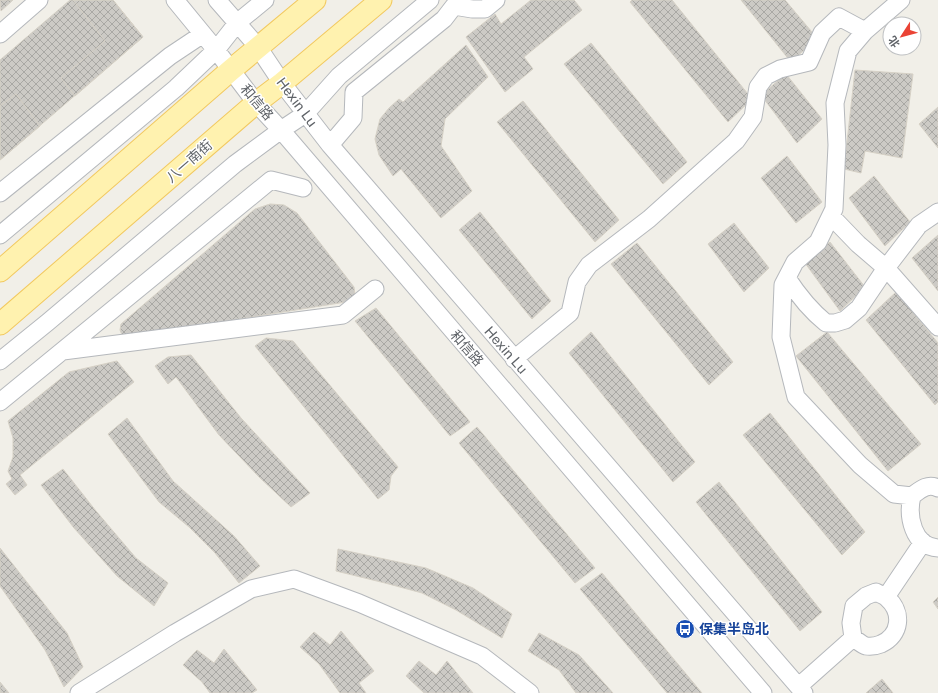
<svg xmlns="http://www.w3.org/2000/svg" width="938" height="693" font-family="'Public Sans','Noto Sans SC',sans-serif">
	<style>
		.building { fill: url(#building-cross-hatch); stroke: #d6d1c6 }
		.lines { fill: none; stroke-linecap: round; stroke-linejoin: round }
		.minor-casing { stroke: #b5b8bc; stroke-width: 19 }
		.major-casing { stroke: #f2c960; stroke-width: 23 }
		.minor { stroke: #fff; stroke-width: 17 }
		.major { stroke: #fff2af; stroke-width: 21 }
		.labels { text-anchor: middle; stroke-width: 3; stroke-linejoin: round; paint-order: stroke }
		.street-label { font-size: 14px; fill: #5f6368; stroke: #fff }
		.transit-label { font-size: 14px; font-weight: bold; fill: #164399; stroke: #fff; text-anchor: start }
	</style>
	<defs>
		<pattern id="building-cross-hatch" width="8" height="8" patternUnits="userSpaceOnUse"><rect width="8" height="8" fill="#cccac5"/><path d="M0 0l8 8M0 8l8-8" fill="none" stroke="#a9a8a4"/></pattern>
	</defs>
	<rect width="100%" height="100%" fill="#f1efe8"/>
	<path class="building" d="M0,0H13L1,11Z
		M70,0H113L143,37L0,160V60Z
		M73,0H113L143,37L75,96L61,78L105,41Z
		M531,0H574L582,10L524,57L533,69L505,92L466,37L495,14L501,24Z
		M632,0H672L752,99L728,122L630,2Z
		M741,0H785L817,38L791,62Z
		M591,43L687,162L663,184L564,64Z
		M466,45L488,77L445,119L441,146L472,191L441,218L401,169L393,176L379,155L375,139L380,119L389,108L399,99L403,102Z
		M855,70L913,74L902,158L865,151L861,173L844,169Z
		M786,74L822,119L797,143L761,95Z
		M16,94L40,126L0,160V106Z
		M523,101L619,220L595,242L497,122Z
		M938,107V148L919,124Z
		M787,156L822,202L796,223L761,178Z
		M874,176L910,222L885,246L849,198Z
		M270,204L284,205L297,213L354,287L355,295L352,301L127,337L122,335L120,330L121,324L255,209Z
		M480,212L551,301L532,319L459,230Z
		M734,223L769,268L744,292L708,244Z
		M938,235V291L912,258Z
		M830,242L865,287L840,311L805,263Z
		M637,243L733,362L709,385L611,264Z
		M896,292L938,343V402L935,405L866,320Z
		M376,308L470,422L450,436L355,321Z
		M591,332L695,462L673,482L569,353Z
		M827,332L921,444L888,471L796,356Z
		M266,338L293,341L398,467L391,476L389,490L378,499L255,346Z
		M191,355L241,418L310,493L291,507L259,477L219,435L176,377L168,384L155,366L168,357Z
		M117,361L134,382L20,475L27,485L15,495L6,484L12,479L8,471L13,457V438L8,421L69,372Z
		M770,413L865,532L842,555L743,435Z
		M127,418L173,481L234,536L260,566L239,583L215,553L189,527L159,502L108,434Z
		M477,427L595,568L575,583L459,443Z
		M63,469L96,511L136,558L168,583L154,606L117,576L74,528L41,485Z
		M719,482L822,612L800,631L696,502Z
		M0,548L67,633L83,667L64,687L45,650L0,586Z
		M338,549L426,568L473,588L512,614L502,638L456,610L422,593L385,583L336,571Z
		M602,573L702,693H667L580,589Z
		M938,597V609L933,602Z
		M341,631L374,671L359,683L366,693H340L319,664L300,647L314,632L330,645Z
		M539,633L579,655L613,693H576L559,670L528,651Z
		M224,649L257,690L252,693H210L202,682L183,665L197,650L214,663Z
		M419,661L436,675L447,661L473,693H424L406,676Z
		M882,679L893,693H866Z
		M0,682L9,693H0Z"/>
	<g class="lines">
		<g class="minor-casing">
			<path id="minor" d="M175,0L216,50L256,103L281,130L763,693
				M217,0L258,47L282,83L330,145L804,693
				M901,0L865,31L848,51L835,103L837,145L834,209L818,242L795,262L783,285L781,337L796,397L860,465L894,494L912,496C920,490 927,483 938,488
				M0,34L39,0
				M330,145L353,118L354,92L444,19L454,6L472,9H485L496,0
				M0,193L170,56L203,34
				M831,216L858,244L886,268L938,327
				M0,235L176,88L216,50L238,22L265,0
				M787,278C798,295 810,310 826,323H835L845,320L859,308L886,268L919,225L938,212
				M63,351L343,315L375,289
				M514,359L570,313L577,282L589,265L649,219L736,141L753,117L758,87L766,76L780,69L809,62L822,33L839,17L865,31
				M0,361L48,322L235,164L281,130L305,114L339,76L430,0
				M0,402L271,180L303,188
				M912,496C907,516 913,547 938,548
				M876,592C879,594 884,595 887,598C903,612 901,635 881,644C876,646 872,647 866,646C862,645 857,640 853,638L851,623L854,606L866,596Z
				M886,597L923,542
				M799,686L853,638
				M79,693L175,633L251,589L294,579L359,603L482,656L530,693"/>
		</g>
		<g class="major-casing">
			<path id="major" d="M0,271L231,70L315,0
				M0,324L256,103L282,83L381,0"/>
		</g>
		<use href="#minor" class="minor"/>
		<use href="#major" class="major"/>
	</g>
	<defs>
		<g id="bus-disc" transform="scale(1)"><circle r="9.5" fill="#1a4fb4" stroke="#fff"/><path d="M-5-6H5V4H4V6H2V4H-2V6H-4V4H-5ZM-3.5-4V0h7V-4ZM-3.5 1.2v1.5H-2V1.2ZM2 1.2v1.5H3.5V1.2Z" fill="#fff"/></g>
	</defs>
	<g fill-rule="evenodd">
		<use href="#bus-disc" x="685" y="629"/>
	</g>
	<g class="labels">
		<g class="street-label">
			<text transform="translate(257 102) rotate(50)" y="5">和信路</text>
			<text transform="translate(297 102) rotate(53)" y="5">Hexin Lu</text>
			<text transform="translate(189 161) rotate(-41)" y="5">八一南街</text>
			<text transform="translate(467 348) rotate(49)" y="5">和信路</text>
			<text transform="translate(506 350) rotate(49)" y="5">Hexin Lu</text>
		</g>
		<g class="transit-label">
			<text x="699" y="634">保集半岛北</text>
		</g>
	</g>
	<g transform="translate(902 36) rotate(234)"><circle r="19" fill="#ffffff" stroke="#bfc1c3"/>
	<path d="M0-3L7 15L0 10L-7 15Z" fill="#ea4335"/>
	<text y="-6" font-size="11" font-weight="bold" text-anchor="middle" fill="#5f6368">北</text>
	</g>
</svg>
